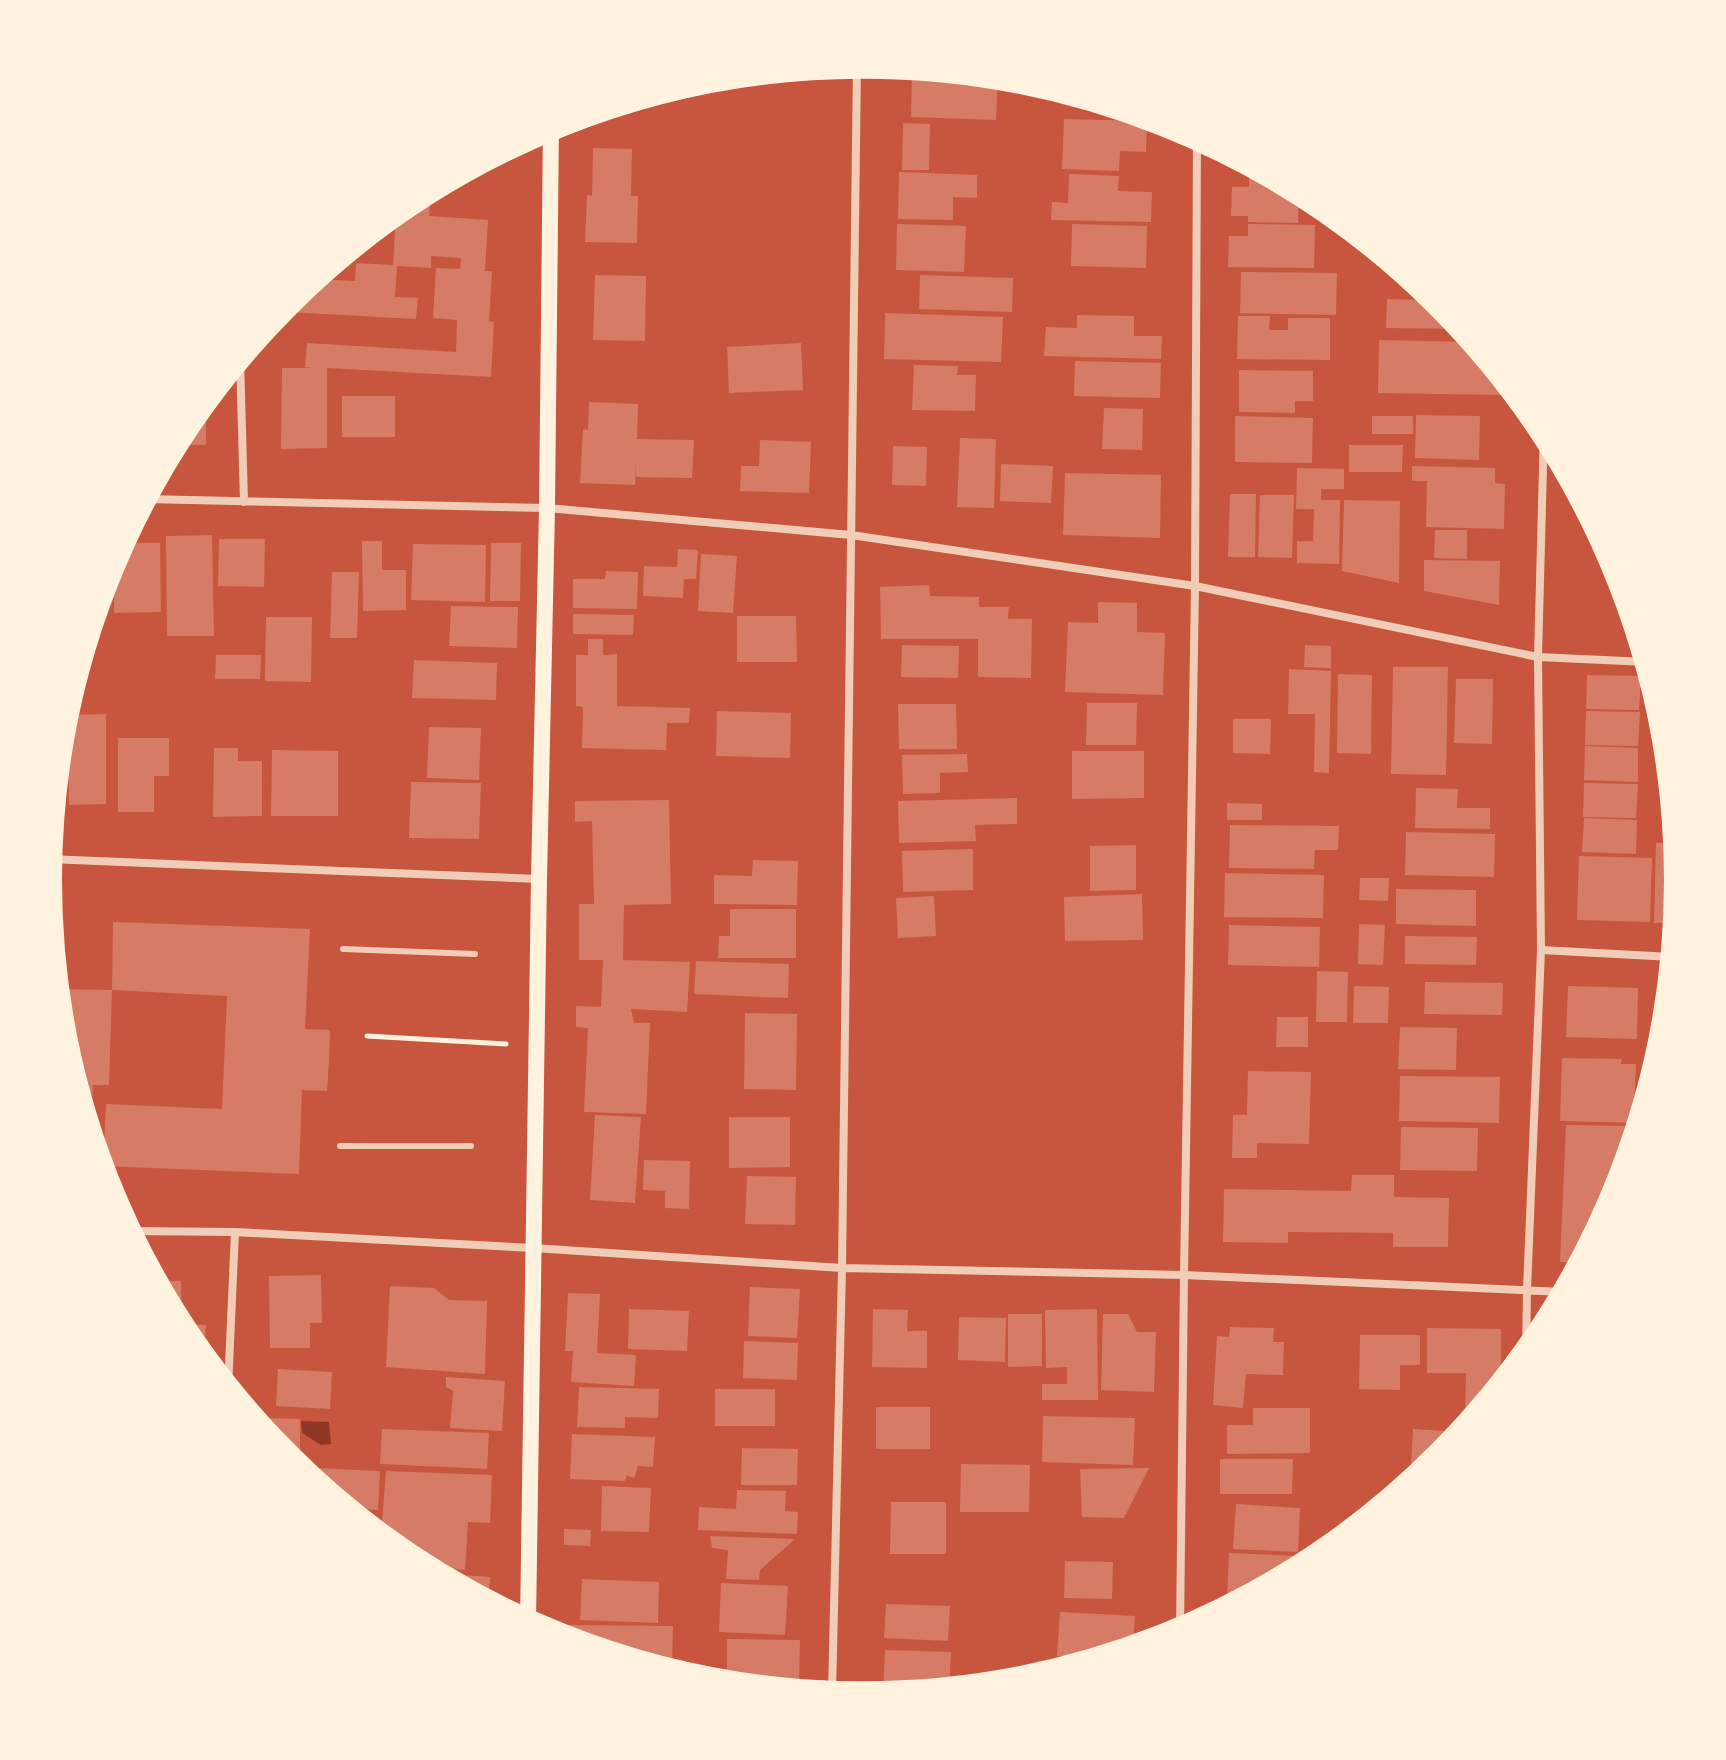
<svg xmlns="http://www.w3.org/2000/svg" width="1726" height="1760" font-family="Karla,sans-serif">
	<style>
		.water { fill: #8f3625 }
		.building { fill: #d67c66 }
		.lines { fill: none; stroke-linecap: round; stroke-linejoin: round }
		.path { stroke: #fff3e0; stroke-width: 5 }
		.service { stroke: #f1ccb7; stroke-width: 6 }
		.minor { stroke: #f1ccb7; stroke-width: 8 }
		.secondary { stroke: #fff3e0; stroke-width: 16 }
		.rim { fill: none; stroke: #fff3e0; stroke-width: 4 }
	</style>
	<rect width="100%" height="100%" fill="#c8553d"/>
	<path class="water" d="M301,1421L329,1422L331,1444L321,1445L302,1433Z"/>
	<path class="building" d="M912,69L998,76L996,120L911,117Z
		M1064,119L1147,121L1146,152L1120,151L1119,171L1062,169Z
		M903,123L930,124L929,170H902Z
		M593,148L632,149L631,196H638L637,243L585,242L587,195L592,196Z
		M899,172L977,175V198L953,197V220L898,219Z
		M1069,174L1119,176L1118,191L1152,192L1151,222L1051,220L1052,202L1068,203Z
		M1249,178L1275,179L1299,191L1298,223L1248,222V216H1231L1232,187H1249Z
		M431,189L429,216L488,220L485,271H492L489,321L494,322L491,377L327,368V448L281,449L282,368H313L305,367L307,343L456,352L457,320L433,318L436,268L460,269L461,258L431,256V268L397,266L395,297L418,298L416,319L287,312L288,300L314,279L355,281L356,263L393,265L396,215L393,214L409,200Z
		M897,224L966,226L964,272L896,270Z
		M1072,224L1147,226L1146,268L1071,266Z
		M1248,224L1315,225L1314,268L1228,267L1229,236H1248Z
		M1241,272L1337,273L1336,315L1240,313Z
		M595,275L646,276L645,341L593,340Z
		M920,275L1013,278L1012,312L919,309Z
		M1424,289L1441,303L1463,329L1386,328L1387,299L1424,300Z
		M885,313L1003,317L1001,362L884,359Z
		M1077,315L1134,316V336H1162L1161,359L1044,356L1046,327L1077,328Z
		M1238,316H1270L1269,330H1288V318H1330V360L1237,359Z
		M1379,340L1473,342L1500,375V395L1378,393Z
		M801,343L803,390L729,393L727,347Z
		M1075,361L1161,363L1160,398L1074,396Z
		M914,365L958,366L957,375H976L975,411L912,410Z
		M1239,370L1313,371V401H1295V413L1239,412Z
		M342,396H395V437H342Z
		M206,399V445H174L184,426Z
		M589,402L638,404L637,439L694,440L692,478L636,477V462L635,485L580,483L583,429L588,430Z
		M1104,408L1143,409L1142,450L1102,449Z
		M1416,415L1480,416L1479,460L1415,458Z
		M1235,416L1313,418L1312,463L1235,462Z
		M1372,416H1413V434H1372Z
		M960,438L996,439L994,508L957,507Z
		M760,440L811,442L809,493L740,491L741,466H759Z
		M1349,445H1403L1402,472H1349Z
		M893,446L927,447L926,486L892,485Z
		M1001,464L1053,466L1051,503L1000,501Z
		M1412,466L1495,468V483L1505,484L1504,529L1426,527L1427,481H1412Z
		M1297,468L1344,469V489H1321V500H1340L1339,564L1297,563V541H1313L1314,509H1296Z
		M1065,473L1161,475L1160,538L1063,535Z
		M1230,494H1256L1255,557H1228Z
		M1260,495H1294L1292,558L1258,557Z
		M1344,500L1400,501L1399,583L1342,571Z
		M1435,530H1467V559L1434,558Z
		M212,535L214,636H167L166,536Z
		M219,539H265L264,587L218,586Z
		M362,541H382V570H406V610L363,611Z
		M121,543H160L161,612L114,613V557Z
		M491,543H521L520,601H490Z
		M413,544L486,545L485,602L411,600Z
		M678,549L698,550L696,579H684L683,598L643,596L644,566L677,567Z
		M701,554L737,556L733,613L698,611Z
		M1424,560L1500,561L1499,605L1424,591Z
		M606,571L638,572L637,609L573,608V579H605Z
		M332,572H359L357,638H330Z
		M929,585L930,596L979,597V607H1009L1008,619H1032L1031,678L978,677V639H881L880,587Z
		M1098,602L1137,603V632L1165,633L1163,695L1065,692L1068,622L1098,623Z
		M451,606L518,607L517,648L449,646Z
		M573,614L634,615L633,635L573,634Z
		M737,616H796L797,662H737Z
		M266,617H312L311,682L265,681Z
		M588,639H603V655L617,654V706L690,708L689,723H667L666,750L582,748L583,707L576,706V655H588Z
		M902,645L959,646L958,678L901,677Z
		M1305,645L1331,646V668L1304,667Z
		M216,655H261L260,679H215Z
		M414,660L497,663L496,700L412,698Z
		M1393,667H1448L1446,775L1391,774Z
		M1289,669L1331,671L1329,773L1314,772L1315,714H1288Z
		M1338,674L1372,675L1371,754L1337,753Z
		M1587,675L1641,676L1639,710L1586,709Z
		M1456,679H1493L1492,744L1454,743Z
		M1087,703H1137L1136,745H1086Z
		M898,704H956L957,749H899Z
		M717,711L791,713L790,758L716,756Z
		M1586,711L1640,712L1638,746L1585,745Z
		M106,714V804L69,805L68,715Z
		M62,718L64,719L65,811H53Z
		M1233,719H1271L1270,754L1233,753Z
		M429,727L481,728L479,780L427,778Z
		M118,738H169V776H154V812H118Z
		M1585,746L1638,748V782L1584,780Z
		M214,748H238V761H262V816L213,817Z
		M272,750L338,751V816H271Z
		M1072,751H1144V798L1072,799Z
		M967,754L968,772L940,773V793L903,794L902,755Z
		M411,782L481,783L479,839L409,838Z
		M1584,783L1638,784L1636,818L1583,817Z
		M1416,788L1458,789L1457,808H1490V829L1415,828Z
		M1017,798V824L975,825L976,841L899,843L898,801Z
		M669,800L671,904L624,905L623,960L690,962L687,1012L631,1009L634,1023H650L646,1114L584,1112L588,1028L576,1027V1006L601,1007L603,960H579V904H594L592,821L575,822V801Z
		M1227,803L1262,804V820H1227Z
		M1584,818L1637,820L1636,854L1582,852Z
		M1230,825L1339,826L1338,850H1315L1314,869L1229,868Z
		M1406,832L1495,834L1494,877L1405,875Z
		M1656,843H1676L1680,880L1676,923H1654Z
		M1136,845V890L1090,891V846Z
		M973,849V890L903,892L902,851Z
		M1579,856L1652,858L1650,922L1577,920Z
		M753,860L798,861L797,905L714,904V875L752,876Z
		M1225,873L1324,875L1323,918L1224,917Z
		M1360,878H1389L1388,901L1359,900Z
		M1396,889L1476,890V926L1396,924Z
		M1142,894L1143,940L1065,941L1064,897Z
		M934,896L936,936L898,938L896,898Z
		M730,909H796V958H718L719,936H730Z
		M113,922L310,929L305,1029L330,1030L329,1060L327,1091L302,1090L299,1174L103,1166L106,1104L222,1109L227,996L112,990Z
		M1359,924L1385,925L1383,965L1358,964Z
		M1229,925L1320,927L1319,967L1228,965Z
		M1405,936L1477,937L1476,965L1405,964Z
		M696,961L789,964L788,998L694,994Z
		M1317,971L1348,972L1347,1022H1316Z
		M1425,982L1503,983L1502,1015L1424,1014Z
		M1354,986L1389,987L1388,1023H1353Z
		M1568,986L1638,988L1637,1039L1566,1037Z
		M57,989L112,990L109,1085H93L91,1135L62,1039Z
		M745,1013L797,1014L796,1090L744,1089Z
		M1277,1017H1308V1047H1276Z
		M1400,1027L1457,1028L1456,1070L1398,1069Z
		M1562,1058L1622,1059L1621,1064H1636L1634,1108H1643L1639,1123L1560,1121Z
		M1248,1071L1311,1072L1309,1144L1257,1143V1158H1232L1233,1115H1247Z
		M1400,1076L1500,1077L1499,1123L1399,1121Z
		M595,1115L641,1117L635,1203L590,1200Z
		M729,1117H790V1167L729,1168Z
		M1566,1125L1638,1126L1633,1143H1630V1153L1619,1188H1613L1612,1195L1592,1194L1616,1196L1580,1263L1560,1262Z
		M1401,1127L1478,1128L1477,1171L1400,1170Z
		M644,1160L690,1161L689,1209L665,1208V1191L643,1190Z
		M1352,1175H1394V1197L1449,1198L1448,1247H1393V1233L1288,1232V1243L1223,1242L1224,1189L1351,1191Z
		M747,1176L796,1177L795,1225L745,1224Z
		M321,1275L322,1323H310V1348H270L269,1276Z
		M156,1281H181L182,1331Z
		M390,1286L434,1288L449,1300L487,1301L485,1374L386,1367Z
		M750,1287L800,1289L797,1338L748,1336Z
		M568,1293L600,1294L597,1353L636,1355L634,1386L571,1382L573,1351H565Z
		M629,1309L689,1311L687,1351L628,1349Z
		M873,1309L908,1310L907,1331H927V1368L872,1367Z
		M1097,1309L1098,1400H1042V1384H1067V1367L1046,1368L1045,1310Z
		M1008,1314H1042V1366L1008,1367Z
		M1103,1314H1128L1137,1332H1156L1154,1392L1101,1390Z
		M959,1317L1006,1318L1005,1362L958,1360Z
		M185,1324L206,1325L204,1358L185,1335Z
		M1230,1327L1274,1328L1273,1342H1284L1283,1375L1246,1374L1243,1408L1213,1405L1217,1336L1229,1337Z
		M1427,1328L1501,1329V1385L1473,1419H1465L1466,1373H1427Z
		M1360,1335H1420V1365H1400V1390L1359,1389Z
		M744,1341L798,1343L797,1380L743,1378Z
		M278,1369L332,1372L330,1409L276,1406Z
		M446,1377L505,1381L502,1431L450,1428L453,1391L446,1387Z
		M579,1387L659,1389L658,1418L625,1417V1428L577,1427Z
		M715,1389H775V1426H715Z
		M876,1407H930V1449H876Z
		M1253,1408H1310V1453L1227,1454V1425H1253Z
		M1043,1416L1135,1418L1133,1465L1042,1462Z
		M261,1418L300,1419V1461H289L285,1457L261,1429Z
		M382,1429L489,1433L487,1469L380,1464Z
		M1413,1429L1462,1432L1440,1458L1410,1483Z
		M572,1434L655,1437L653,1467L638,1466L634,1478L627,1475L625,1481L570,1479Z
		M742,1448L798,1449L797,1485H741Z
		M1220,1459H1293L1292,1494H1220Z
		M961,1464L1030,1465L1029,1512H960Z
		M296,1467L380,1471L378,1510L347,1508Z
		M1149,1468L1124,1518L1082,1517L1080,1469Z
		M386,1471L492,1475L490,1523L468,1522L465,1570L424,1567L409,1559L381,1537Z
		M602,1486L651,1488L649,1532L601,1531Z
		M737,1490L786,1491L785,1511L798,1512L797,1534L698,1530L699,1507L736,1509Z
		M891,1502H946V1554H890Z
		M1236,1504L1300,1508L1298,1552L1233,1549Z
		M564,1529L591,1530L590,1546L564,1545Z
		M710,1536L795,1539L760,1570L759,1580L726,1579L728,1550L712,1548Z
		M1229,1553L1298,1556L1297,1570L1245,1598L1227,1597Z
		M1065,1561L1113,1562L1112,1599L1064,1598Z
		M435,1573L490,1577L488,1602Z
		M582,1579L659,1582L658,1623L580,1620Z
		M721,1583L788,1586L785,1635L719,1632Z
		M886,1604L950,1606L948,1641L884,1638Z
		M1060,1612L1135,1616L1133,1648L1099,1658L1057,1656Z
		M567,1625L673,1626L672,1672L566,1640Z
		M727,1639L800,1640L799,1684L727,1683Z
		M885,1650L951,1652L949,1688L895,1694L883,1693Z
		M1048,1660L1086,1661V1662L1048,1674Z"/>
	<g class="lines">
		<path class="path" d="M367,1036L506,1044"/>
		<path class="service" d="M343,949L475,954
			M340,1146H471"/>
		<path class="minor" d="M240,358L244,502
			M145,499L547,508L851,535L1195,586L1538,657L1647,662
			M48,859L539,879
			M1541,950L1672,957
			M129,1231L235,1232L533,1248L842,1268L1184,1275L1565,1292
			M1526,1353L1527,1290L1541,950L1538,657L1544,429
			M228,1388L235,1232
			M1180,1632L1184,1275L1195,586L1197,136
			M832,1694L842,1268L857,64"/>
		<path class="secondary" d="M528,1623L539,879L547,508L551,125"/>
	</g>
	<path d="M0 0H1726V1760H0ZM60 880a803 803 0 1 1 1606 0a803 803 0 1 1-1606 0Z" fill="#fff3e0" fill-rule="evenodd"/>
	<path class="rim" d="M60 880a803 803 0 1 1 1606 0a803 803 0 1 1-1606 0Z"/>
</svg>
